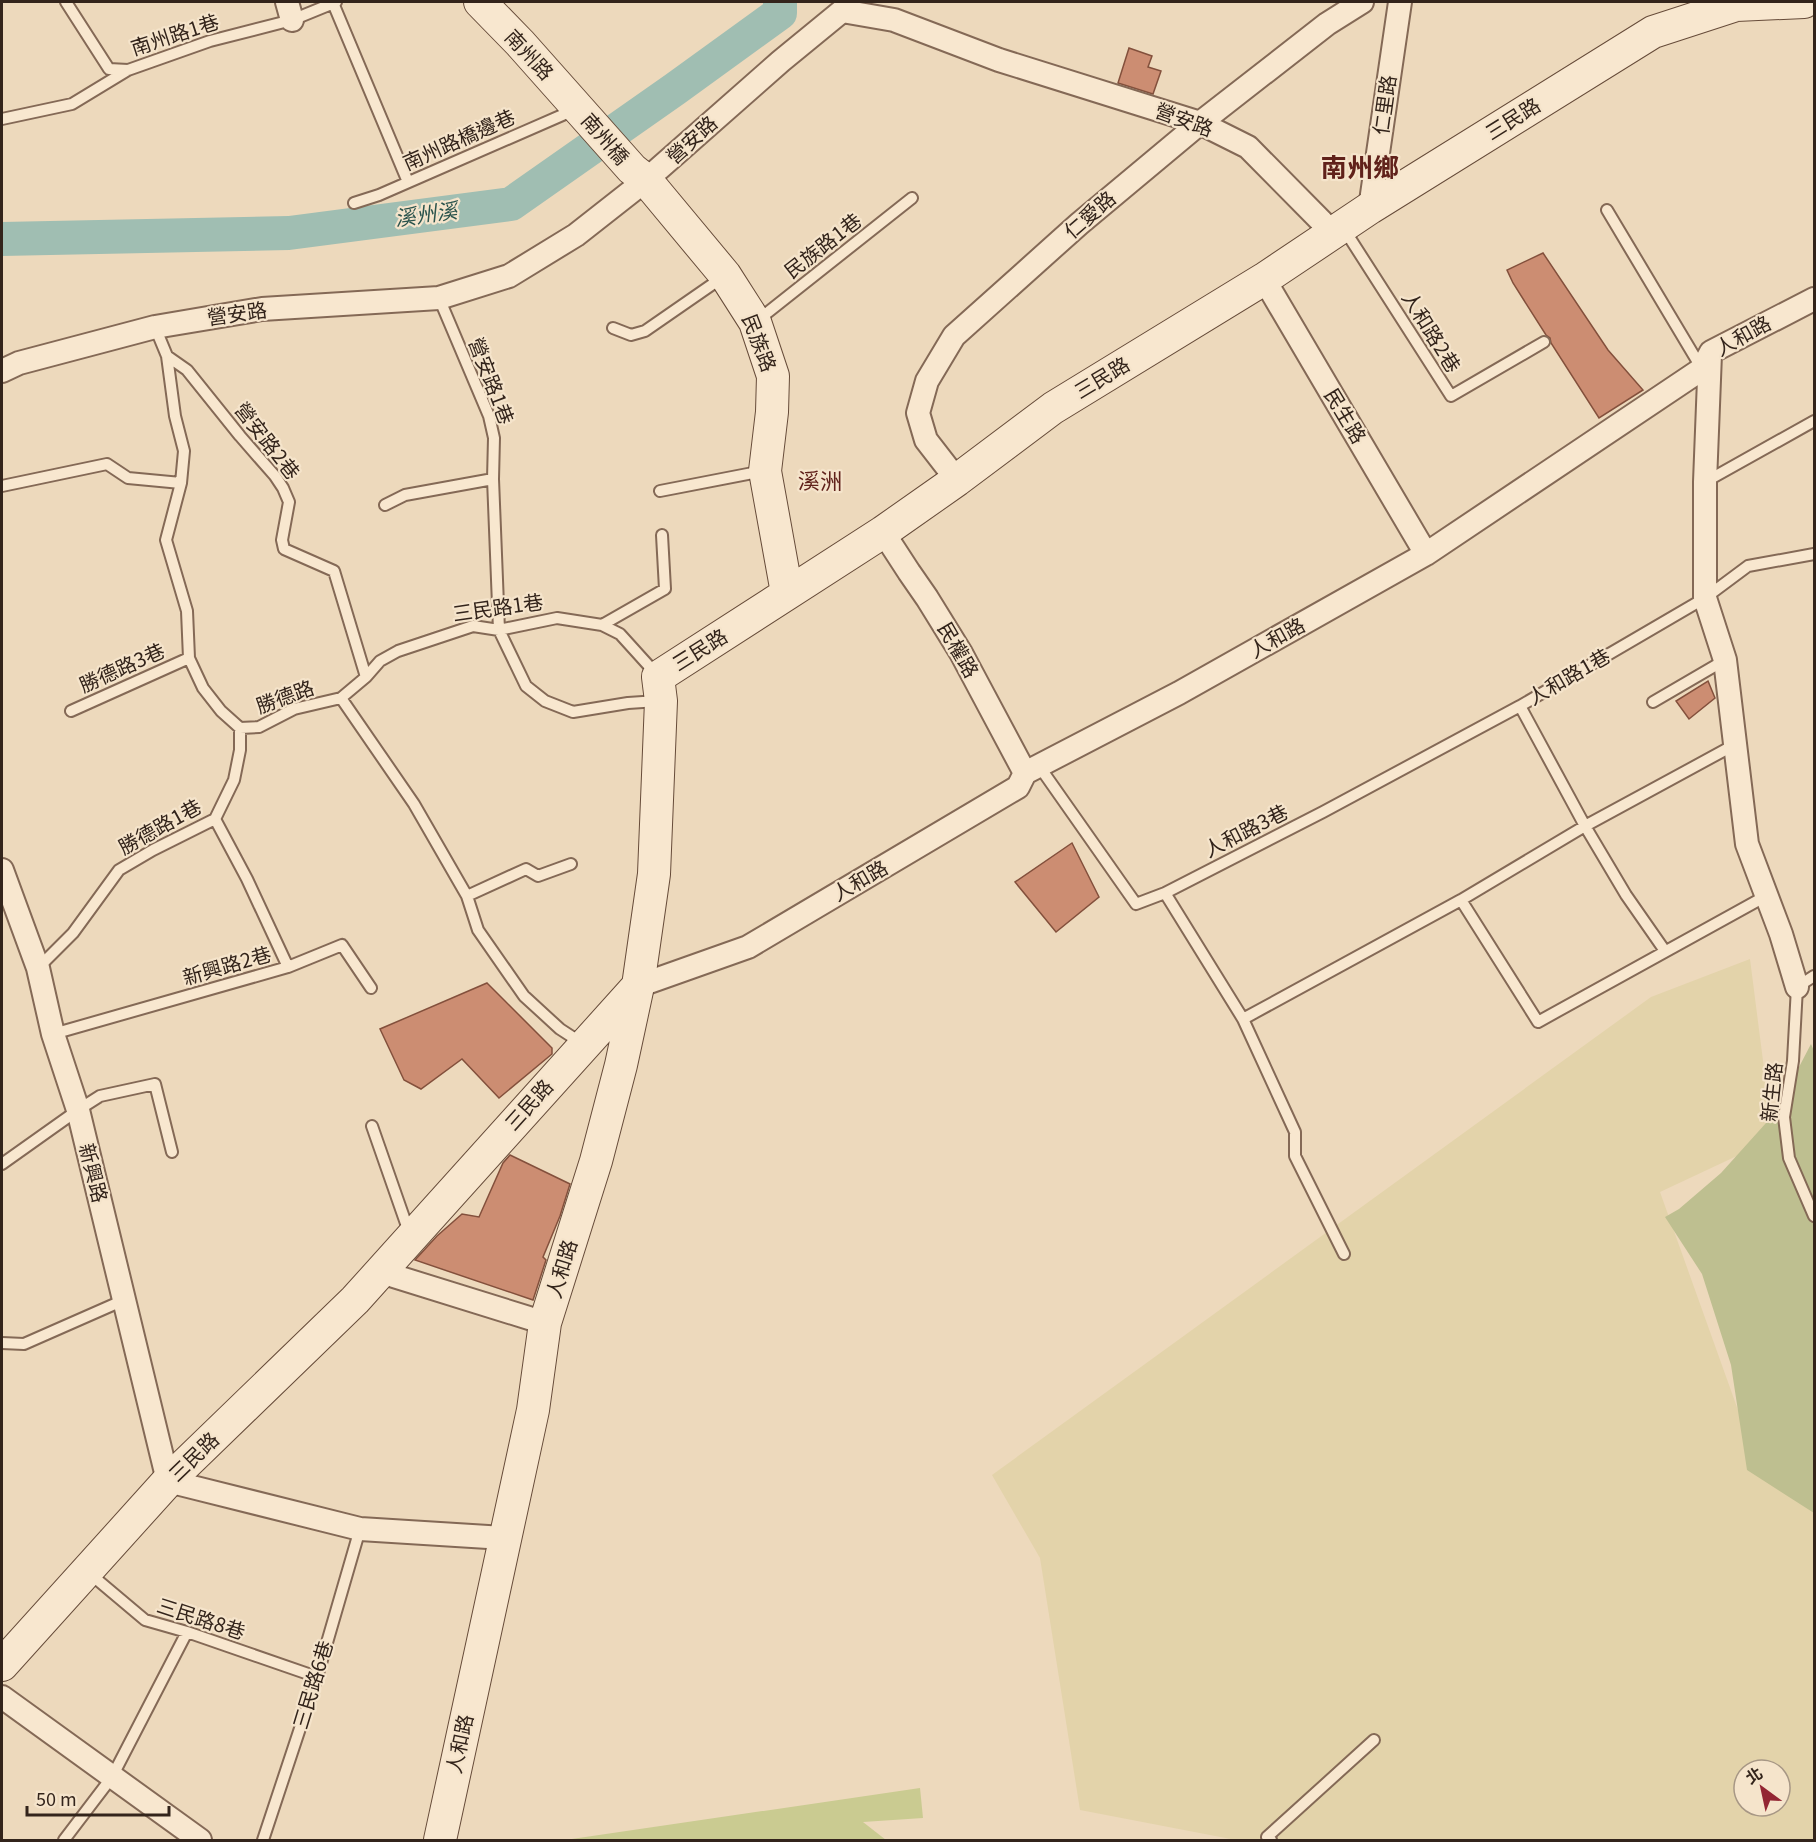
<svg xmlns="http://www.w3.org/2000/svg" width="1816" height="1842" font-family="Georgia,'Noto Sans TC',serif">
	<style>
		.farmland { fill: #e3d3aa; fill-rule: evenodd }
		.green { fill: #cacb91 }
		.cemetery { fill: #bebf90 }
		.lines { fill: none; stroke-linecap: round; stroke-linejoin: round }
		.river { stroke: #a0beb2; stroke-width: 34 }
		.building { fill: #cc8d72; stroke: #83503c; stroke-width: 1.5 }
		.lane-casing { stroke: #846956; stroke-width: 14 }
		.street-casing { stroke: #846956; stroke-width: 26 }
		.secondary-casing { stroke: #664b39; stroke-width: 34 }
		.lane { stroke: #f8e7cf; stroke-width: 10 }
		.street { stroke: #f8e7cf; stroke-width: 22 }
		.secondary { stroke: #f8e7cf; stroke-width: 32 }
		.labels { text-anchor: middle; stroke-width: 4.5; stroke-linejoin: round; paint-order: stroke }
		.street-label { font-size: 20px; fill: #33241b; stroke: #f5e4cb }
		.water-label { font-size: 21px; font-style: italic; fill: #2a534c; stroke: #f5e4cb }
		.quarter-label { font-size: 22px; fill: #60211a; stroke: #f5e4cb }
		.district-label { font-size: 26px; font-weight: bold; fill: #60211a; stroke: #f5e4cb }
	</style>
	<rect width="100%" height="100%" fill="#edd9bc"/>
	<path class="farmland" d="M1750,959L1773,1139L1660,1192L1758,1466L1814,1510V1840H1236L1080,1810L1040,1558L992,1475L1651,997ZM1744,1770H1780V1806H1744Z"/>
	<path class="green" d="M920,1788L923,1818L863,1822L886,1840H565Z"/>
	<path class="cemetery" d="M1811,1044L1814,1051V1513L1747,1470L1731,1365L1702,1274L1665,1217L1679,1209L1721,1173L1775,1113Z"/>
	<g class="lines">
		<path class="river" d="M2,239L289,233L511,204L675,89L780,13V2"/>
	</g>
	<path class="building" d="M1129,48L1152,56L1148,67L1161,71L1153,94L1118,83Z
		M1543,253L1608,350L1643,390L1599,418L1551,343L1550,338L1546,335L1513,283L1507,270Z
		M1708,681L1715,698L1689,719L1676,701Z
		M1072,843L1099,897L1056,932L1015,882Z
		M487,983L552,1048V1054L499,1098L462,1059L421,1089L404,1080L380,1029Z
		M510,1155L570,1184L560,1216L543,1257L546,1260L533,1300L415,1260L437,1236L462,1214L479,1217L503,1163Z"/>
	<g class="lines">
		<g class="lane-casing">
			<path id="lane" d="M66,2L109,69L128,70
				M333,3L408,182
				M2,119L72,104L128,70L210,41L292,20L336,2
				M354,203L379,195L574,110
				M1607,210L1702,369
				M1344,229L1451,396L1544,342
				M439,298L489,416L494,438L493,479L499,630L526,686L545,701L573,712L628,703L658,701
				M758,320L912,198
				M155,327L167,356L175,416L184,451L181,483L166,540L187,611L189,658L203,688L221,711L240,728L259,727L294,709L341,698L414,804L467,896L478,930L524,996L560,1029L583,1044
				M613,328L631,335L645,331L723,277
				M167,356L187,370L240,436L275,476L283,488L289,502L282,540L284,549L334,571L366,677
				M1705,482L1814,421
				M2,486L107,464L128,478L181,483
				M660,491L763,471
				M385,505L405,495L493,479
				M602,625L665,589L662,535
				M341,698L366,677L380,661L398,651L473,626L499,630L557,618L602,625L620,634L658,676
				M1653,702L1725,660
				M1520,706L1585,826L1626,895L1665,951
				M71,711L189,658
				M1039,766L1136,904L1165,893L1323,812L1520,706L1705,598L1748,566L1814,554
				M1165,893L1243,1019L1295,1132V1156L1344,1254
				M467,896L526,869L538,876L571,864
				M1461,900L1538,1022L1766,896
				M288,967L342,945L371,988
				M38,968L73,933L119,870L153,850L215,819L234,780L240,750V728
				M1814,976L1797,987L1793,1061L1784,1117L1789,1158L1814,1216
				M1243,1019L1461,900L1585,826L1736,744
				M53,1034L288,967L247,879L215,819
				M372,1126L409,1232
				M2,1164L78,1110L100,1096L155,1084L172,1152
				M2,1343L24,1344L124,1300
				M88,1572L145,1620L187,1632L317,1677
				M64,1840L112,1777L187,1632
				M263,1840L317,1677L360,1529
				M1271,1840L1267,1837L1374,1740"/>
		</g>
		<g class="street-casing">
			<path id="street" d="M287,2L292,20
				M1370,208L1400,2
				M1264,279L1426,554
				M1710,354L1705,482V598L1725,660L1747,844L1781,934L1797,987
				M2,371L19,363L155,327L262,309L439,298L509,276L576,235L646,180L781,61L842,11L894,20L999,60L1200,123L1248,147L1333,233
				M957,480L926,440L918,413L927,381L954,336L1079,224L1200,123L1327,24L1362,2
				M883,532L909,572L927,598L961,653L1025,773
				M2,870L38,968L53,1034L78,1110L168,1481L360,1529L504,1538
				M638,986L748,947L1018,787L1025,773L1179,693L1426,554L1702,369L1711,352L1814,299
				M381,1272L545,1323
				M2,1697L200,1840"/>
		</g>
		<g class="secondary-casing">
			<path id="secondary" d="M480,2L520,43L632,169L646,180L725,275L755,322L773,376L772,412L765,471L787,593
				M2,1665L168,1481L355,1300L637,987
				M440,1840L533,1410L545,1323L596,1161L621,1065L638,986L654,874L661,701L658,677L883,532L957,480L1053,408L1264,279L1370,208L1653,32L1736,5L1804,2"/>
		</g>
		<use href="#lane" class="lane"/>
		<use href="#street" class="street"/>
		<use href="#secondary" class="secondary"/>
	</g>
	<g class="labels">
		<g class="street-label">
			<text transform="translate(175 35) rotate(-18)" y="7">南州路1巷</text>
			<text transform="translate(529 55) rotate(47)" y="7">南州路</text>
			<text transform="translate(1385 105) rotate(-82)" y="7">仁里路</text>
			<text transform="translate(1513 119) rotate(-32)" y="7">三民路</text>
			<text transform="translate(1184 120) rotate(20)" y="7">營安路</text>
			<text transform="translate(605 139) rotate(49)" y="7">南州橋</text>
			<text transform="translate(459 140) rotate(-24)" y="7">南州路橋邊巷</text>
			<text transform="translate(692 140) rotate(-42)" y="7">營安路</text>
			<text transform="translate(1090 215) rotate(-41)" y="7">仁愛路</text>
			<text transform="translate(823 246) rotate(-38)" y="7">民族路1巷</text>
			<text transform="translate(237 314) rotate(-8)" y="7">營安路</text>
			<text transform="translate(1431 332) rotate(58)" y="7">人和路2巷</text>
			<text transform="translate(1743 336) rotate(-29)" y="7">人和路</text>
			<text transform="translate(759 343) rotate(69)" y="7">民族路</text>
			<text transform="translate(1102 378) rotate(-31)" y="7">三民路</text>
			<text transform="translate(491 381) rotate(69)" y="7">營安路1巷</text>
			<text transform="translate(1345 416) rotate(59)" y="7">民生路</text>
			<text transform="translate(267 441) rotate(52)" y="7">營安路2巷</text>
			<text transform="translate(498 608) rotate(-8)" y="7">三民路1巷</text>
			<text transform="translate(1277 638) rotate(-29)" y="7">人和路</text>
			<text transform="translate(700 650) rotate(-32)" y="7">三民路</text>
			<text transform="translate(958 650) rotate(60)" y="7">民權路</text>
			<text transform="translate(122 668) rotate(-24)" y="7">勝德路3巷</text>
			<text transform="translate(1569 677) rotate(-30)" y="7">人和路1巷</text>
			<text transform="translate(285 697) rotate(-20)" y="7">勝德路</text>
			<text transform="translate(160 827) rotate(-29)" y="7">勝德路1巷</text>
			<text transform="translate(1246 831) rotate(-27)" y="7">人和路3巷</text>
			<text transform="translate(860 881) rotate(-30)" y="7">人和路</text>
			<text transform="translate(227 966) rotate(-16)" y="7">新興路2巷</text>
			<text transform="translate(1772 1092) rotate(-84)" y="7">新生路</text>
			<text transform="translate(529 1105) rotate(-48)" y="7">三民路</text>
			<text transform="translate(93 1173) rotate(76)" y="7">新興路</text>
			<text transform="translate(562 1269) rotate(-73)" y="7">人和路</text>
			<text transform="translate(194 1457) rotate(-44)" y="7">三民路</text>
			<text transform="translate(201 1619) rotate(18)" y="7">三民路8巷</text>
			<text transform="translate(313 1685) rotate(-73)" y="7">三民路6巷</text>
			<text transform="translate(460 1744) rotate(-78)" y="7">人和路</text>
		</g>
		<g class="water-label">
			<text transform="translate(426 215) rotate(-8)" y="7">溪州溪</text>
		</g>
		<g class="quarter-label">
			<text x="820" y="489">溪洲</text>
		</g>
		<g class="district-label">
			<text x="1360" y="177">南州鄉</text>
		</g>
	</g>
	<rect width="1816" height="1842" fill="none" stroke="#33241b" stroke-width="6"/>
	<g transform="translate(1762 1788) rotate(327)"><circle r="28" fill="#f5e4cb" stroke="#a79785" stroke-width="1.5"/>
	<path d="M0-4.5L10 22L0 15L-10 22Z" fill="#932633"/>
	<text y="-9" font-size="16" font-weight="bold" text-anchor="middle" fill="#33241b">北</text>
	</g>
	<path d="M27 1806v9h142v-9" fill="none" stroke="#33241b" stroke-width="3"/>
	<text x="36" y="1806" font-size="18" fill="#33241b" stroke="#f5e4cb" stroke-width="4.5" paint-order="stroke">50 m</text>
</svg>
